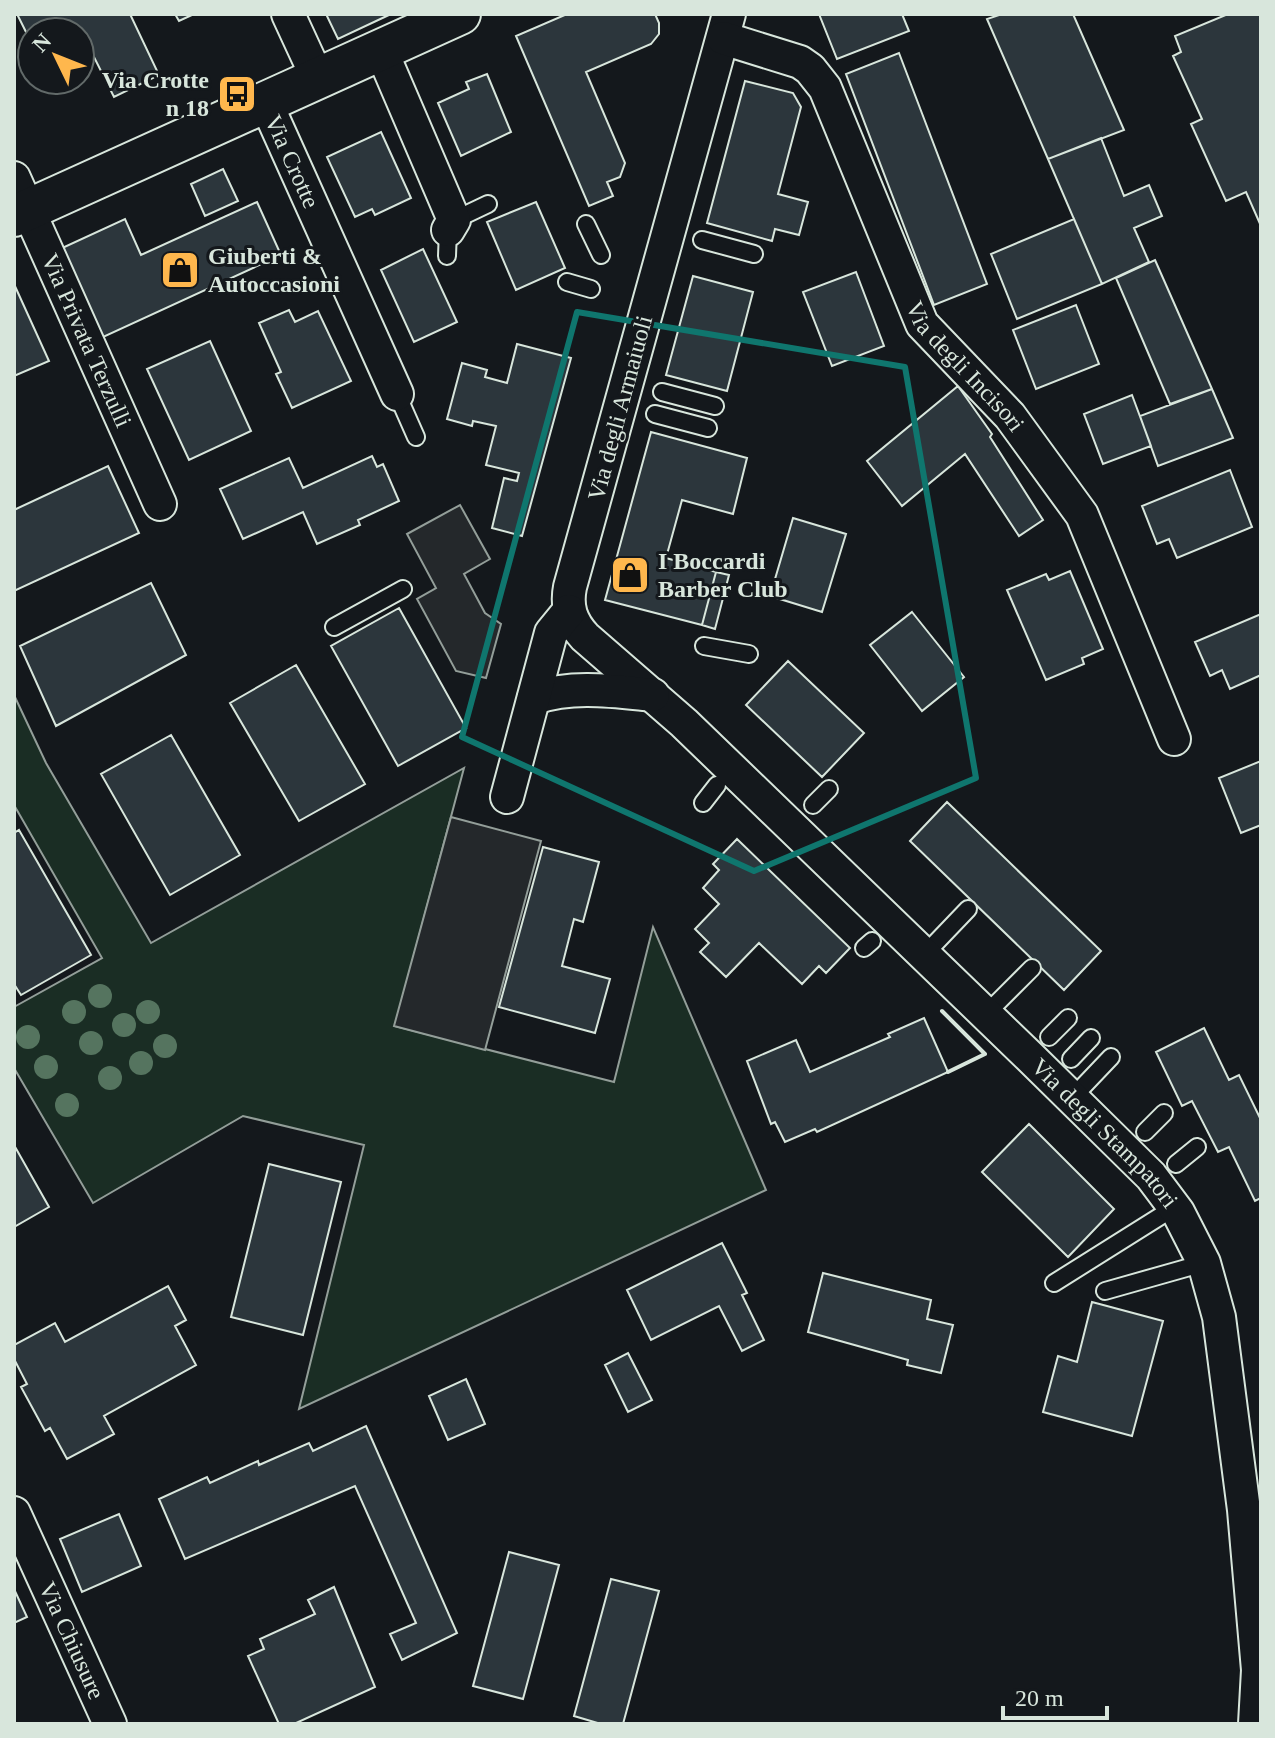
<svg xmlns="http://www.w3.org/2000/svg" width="1275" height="1738" font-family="'Times New Roman',serif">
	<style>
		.green { fill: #1a2d24; stroke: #939e99; stroke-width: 2 }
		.parking { fill: #24282b; stroke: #939e99; stroke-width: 2 }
		.building { fill: #2c363c; stroke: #d8e6dc; stroke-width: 2 }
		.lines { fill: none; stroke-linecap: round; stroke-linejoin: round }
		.service-casing { stroke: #d8e6dc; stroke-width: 20 }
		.minor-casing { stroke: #d8e6dc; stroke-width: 36 }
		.tertiary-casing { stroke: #d8e6dc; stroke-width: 44 }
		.service { stroke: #14181c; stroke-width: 16 }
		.minor { stroke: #14181c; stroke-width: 32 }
		.tertiary { stroke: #14181c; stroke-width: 40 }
		.wall { stroke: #d8e6dc; stroke-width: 4 }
		.tree { fill: #55745f }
		.marked { fill: none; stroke: #0f766e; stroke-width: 6; stroke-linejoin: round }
		.labels { text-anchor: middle; stroke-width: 6; stroke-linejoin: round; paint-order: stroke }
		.poi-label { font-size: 24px; font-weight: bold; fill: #d8e6dc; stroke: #14181c; text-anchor: start }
		.street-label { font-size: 24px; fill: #d8e6dc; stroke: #14181c }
	</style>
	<rect width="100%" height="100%" fill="#14181c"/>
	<path class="green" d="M14,695L46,763L151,943L464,768L395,1026L614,1082L653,927L766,1190L299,1409L364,1145L243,1116L93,1203L14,1068V1007L102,958L14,805Z"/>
	<path class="parking" d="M460,505L490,559L464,574L485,613L501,624L486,678L456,671L417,599L436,588L407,534Z
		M451,817L541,841L485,1050L394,1026Z"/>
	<path class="building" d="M17,14H130L159,75L114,97L88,45L80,49V32H32V44Z
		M175,14H194L179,21Z
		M326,14H391L338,39Z
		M567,14H655L659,23V34L651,44L586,72L625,163L620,177L607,182L613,196L589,206L516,36Z
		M819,14H902L909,31L837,59Z
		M1002,14H1073L1124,130L1048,159L987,19Z
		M1228,14H1261V226L1246,192L1226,201L1191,124L1202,119L1173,56L1181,52L1175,36Z
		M899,53L987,284L934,305L846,74Z
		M487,74L511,132L461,156L438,103L469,89L466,82Z
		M745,81L793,93L801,107L778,194L808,202L799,235L775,229L772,241L707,223Z
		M381,132L411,198L375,215L372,209L355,217L327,157Z
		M1101,138L1124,196L1149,185L1162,216L1134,228L1149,262L1102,284L1048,159Z
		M223,169L238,201L205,216L191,184Z
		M257,202L281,255L101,338L60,249L125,219L141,255Z
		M536,202L565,268L516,290L487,222Z
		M1074,219L1102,284L1017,319L991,254Z
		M423,249L457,322L414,342L381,270Z
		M1155,260L1212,389L1170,404L1116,278Z
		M856,272L884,346L832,366L803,292Z
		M693,276L753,292L727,391L666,375Z
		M14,284L49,361L14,376Z
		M1076,305L1099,364L1036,389L1013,330Z
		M289,310L295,322L318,311L351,381L292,408L276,374L281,372L259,323Z
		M210,341L251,431L189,460L147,369Z
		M517,344L571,358L522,536L492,528L504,478L517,481L519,473L486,465L496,426L473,421L472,426L447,419L462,363L487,370L485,377L507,383Z
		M958,386L992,434L990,437L1043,520L1019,536L965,454L902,506L867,461Z
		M1212,389L1233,438L1158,466L1140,416Z
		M1132,395L1151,446L1103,464L1084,414Z
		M651,432L747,458L733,514L682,500L666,558L716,572L702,625L605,600Z
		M372,456L377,467L383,464L399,501L358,520L360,525L317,544L303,512L243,539L220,489L289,458L303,488Z
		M108,466L139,533L14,591V510Z
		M1230,470L1252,527L1177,558L1169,539L1157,544L1142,506Z
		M793,518L846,534L822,612L770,596Z
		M1070,571L1103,649L1082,658L1084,664L1046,680L1007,590L1046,574L1049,580Z
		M716,572L729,575L715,629L702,625Z
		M151,583L186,655L56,726L20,646Z
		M399,608L466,728L398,766L331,646Z
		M912,612L964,677L922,711L870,645Z
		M1261,614V675L1230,689L1222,670L1210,676L1195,642Z
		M788,661L864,733L822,777L746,705Z
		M296,665L365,784L299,821L230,703Z
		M171,735L240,855L170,895L101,774Z
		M1261,761V825L1241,833L1219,778Z
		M947,802L1101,951L1064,990L910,841Z
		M19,830L91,955L21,995L14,984V833Z
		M737,839L850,948L826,973L819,966L802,984L759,943L726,977L700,952L709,943L695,929L719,904L703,888L719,870L713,864Z
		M543,847L599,862L583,922L574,919L562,966L610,979L595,1033L499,1007Z
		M924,1018L948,1072L817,1132L815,1129L785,1142L775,1122L771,1124L747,1061L796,1040L810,1072L890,1037L888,1034Z
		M1204,1028L1229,1080L1239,1075L1261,1120V1198L1255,1201L1229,1147L1218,1152L1192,1101L1182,1106L1156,1052Z
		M1029,1124L1114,1209L1068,1257L982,1172Z
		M14,1145L49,1207L14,1227Z
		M269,1164L341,1182L303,1335L231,1317Z
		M722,1243L747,1293L742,1295L764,1340L742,1351L719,1306L651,1340L627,1290Z
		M823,1273L931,1300L927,1319L953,1325L941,1373L907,1365L908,1360L808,1332Z
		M168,1286L186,1320L175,1326L196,1365L104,1416L114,1434L67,1459L50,1428L45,1431L21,1387L27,1384L14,1359V1345L55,1323L65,1342Z
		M1092,1302L1163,1321L1132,1436L1043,1412L1058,1356L1077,1362Z
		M628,1353L652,1400L628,1412L605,1365Z
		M466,1379L485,1424L448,1440L429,1396Z
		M366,1426L457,1633L402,1660L390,1634L416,1623L355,1486L185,1559L159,1499L207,1477L210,1483L258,1461L259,1465L309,1443L313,1451Z
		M119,1514L141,1566L82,1592L60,1539Z
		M509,1552L559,1565L523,1699L473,1686Z
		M611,1579L659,1591L623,1724H601L574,1716Z
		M334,1587L375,1687L294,1724H279L248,1656L264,1649L260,1639L315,1614L308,1600Z
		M14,1589L27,1617L14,1623Z"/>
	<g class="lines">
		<g class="service-casing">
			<path id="service" d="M467,214L488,204
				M586,224L601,255
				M702,240L754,254
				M447,256L448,230
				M567,282L591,289
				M662,392L715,406
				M397,394L416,437
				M655,414L708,428
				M334,627L403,589
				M704,646L749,654
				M703,803L717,785
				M813,805L829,789
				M864,948L872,941
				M924,955L968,909
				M986,1014L1032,968
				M1049,1037L1068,1018
				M1071,1059L1091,1038
				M1072,1098L1111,1057
				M1145,1132L1164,1113
				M1176,1164L1197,1147
				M1054,1283L1175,1207
				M1105,1291L1204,1263"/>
		</g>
		<g class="minor-casing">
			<g id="minor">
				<path d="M288,14L318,79"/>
				<path id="s1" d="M729,14L570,587C566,607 571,622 585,637L684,723L1030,1057L1151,1176L1178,1212L1204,1263L1219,1317L1244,1510L1258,1670L1255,1724"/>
				<path id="s2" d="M723,38L800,62L810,69L825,88L922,324L1010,416L1082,515L1174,739"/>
				<path d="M381,50L454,220L448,230"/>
				<path id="s3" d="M266,103L397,394"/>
				<path id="s4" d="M14,178L160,504"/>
				<path d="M534,698C574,685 612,691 653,695"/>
				<path d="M507,797L551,633L569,611"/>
				<path id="s5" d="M14,1513L110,1724"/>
			</g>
		</g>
		<g class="tertiary-casing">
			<path id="tertiary" d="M14,216L460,14"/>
		</g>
		<use href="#service" class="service"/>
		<use href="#minor" class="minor"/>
		<use href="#tertiary" class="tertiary"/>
		<path class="wall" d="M942,1011L985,1054L948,1072"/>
	</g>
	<g class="tree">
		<circle cx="100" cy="996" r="12"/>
		<circle cx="74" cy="1012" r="12"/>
		<circle cx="148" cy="1012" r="12"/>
		<circle cx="124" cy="1025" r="12"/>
		<circle cx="28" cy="1037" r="12"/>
		<circle cx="91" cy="1043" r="12"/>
		<circle cx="165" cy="1046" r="12"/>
		<circle cx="141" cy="1063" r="12"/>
		<circle cx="46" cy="1067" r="12"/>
		<circle cx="110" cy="1078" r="12"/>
		<circle cx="67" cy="1105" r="12"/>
	</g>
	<path class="marked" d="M577,312L905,367L976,778L754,871L462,737Z"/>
	<defs>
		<g id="bus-square" transform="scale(2)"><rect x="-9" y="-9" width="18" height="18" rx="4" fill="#ffb74d" stroke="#14181c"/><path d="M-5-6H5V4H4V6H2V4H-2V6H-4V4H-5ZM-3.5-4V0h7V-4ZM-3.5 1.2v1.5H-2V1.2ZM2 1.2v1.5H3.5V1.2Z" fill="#111"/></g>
		<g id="shop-square" transform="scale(2)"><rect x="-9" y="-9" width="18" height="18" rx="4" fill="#ffb74d" stroke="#14181c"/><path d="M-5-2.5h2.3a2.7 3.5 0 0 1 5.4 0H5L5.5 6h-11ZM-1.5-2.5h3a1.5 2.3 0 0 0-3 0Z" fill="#111"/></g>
	</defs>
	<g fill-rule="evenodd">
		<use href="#bus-square" x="237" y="94"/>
		<use href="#shop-square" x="180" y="270"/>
		<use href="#shop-square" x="630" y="575"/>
	</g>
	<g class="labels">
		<g class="poi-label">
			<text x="209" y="88" text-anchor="end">Via Crotte<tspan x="209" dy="28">n 18</tspan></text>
			<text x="208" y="264">Giuberti &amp;<tspan x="208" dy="28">Autoccasioni</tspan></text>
			<text x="658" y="569">I Boccardi<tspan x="658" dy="28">Barber Club</tspan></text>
		</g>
		<g class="street-label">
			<text dy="8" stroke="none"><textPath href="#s3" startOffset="64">Via Crotte</textPath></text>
			<text dy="8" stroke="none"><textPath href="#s4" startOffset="178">Via Privata Terzulli</textPath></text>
			<text dy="8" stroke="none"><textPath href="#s2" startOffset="432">Via degli Incisori</textPath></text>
			<text transform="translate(620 408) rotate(-75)" y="8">Via degli Armaiuoli</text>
			<text dy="8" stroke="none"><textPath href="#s1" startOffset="1368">Via degli Stampatori</textPath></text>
			<text dy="8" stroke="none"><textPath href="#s5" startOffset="140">Via Chiusure</textPath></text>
		</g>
	</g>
	<rect width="1275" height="1738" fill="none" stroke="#d8e6dc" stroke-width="32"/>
	<g transform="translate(56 56) rotate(313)"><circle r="38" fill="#14181c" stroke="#626a69" stroke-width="2"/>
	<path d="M0-6L14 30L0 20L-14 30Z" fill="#ffb74d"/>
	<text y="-12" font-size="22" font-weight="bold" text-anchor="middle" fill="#d8e6dc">N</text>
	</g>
	<path d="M1003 1706v12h104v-12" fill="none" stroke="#d8e6dc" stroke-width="4"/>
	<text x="1015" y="1706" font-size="24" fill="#d8e6dc" stroke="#14181c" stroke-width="6" paint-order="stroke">20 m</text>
</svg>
